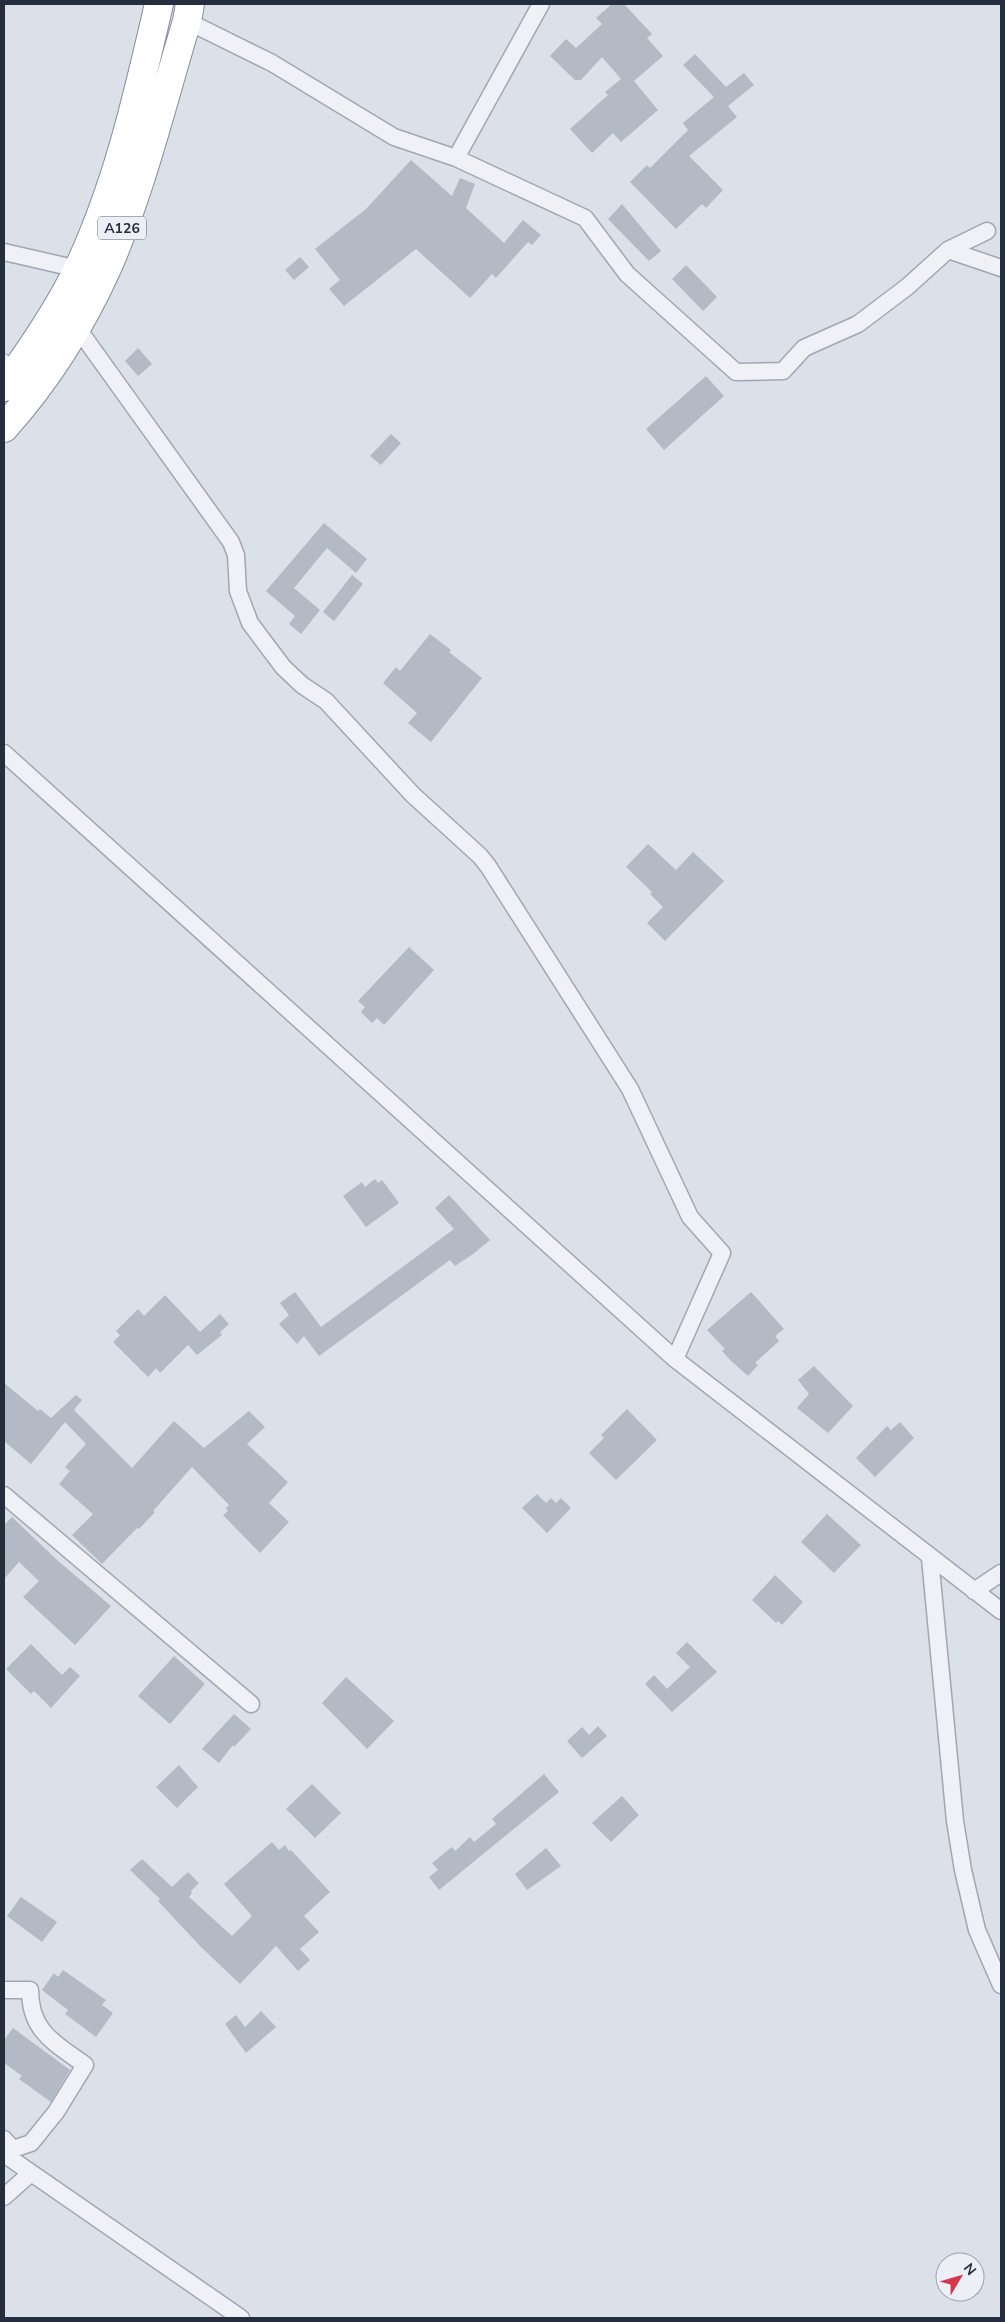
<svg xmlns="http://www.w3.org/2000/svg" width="1005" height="2322" font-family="'Nunito Sans',sans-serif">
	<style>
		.building { fill: #b3b9c5 }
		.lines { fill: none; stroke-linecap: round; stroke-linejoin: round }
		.lane-casing { stroke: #a1a7b2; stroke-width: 10 }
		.street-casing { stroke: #a1a7b2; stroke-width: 19 }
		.highway-casing { stroke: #838d9f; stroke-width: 30 }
		.lane { stroke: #eff1f6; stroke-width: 8 }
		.street { stroke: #eff1f6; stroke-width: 16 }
		.highway { stroke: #fff; stroke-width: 28 }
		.labels { text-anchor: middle; stroke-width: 4; stroke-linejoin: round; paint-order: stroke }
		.shield { fill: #eceff5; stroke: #616876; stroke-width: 1 }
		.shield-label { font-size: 14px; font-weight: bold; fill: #252e3f }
	</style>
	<rect width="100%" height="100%" fill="#dce0e8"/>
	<path class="building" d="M612,4H624L652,34L647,38L663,56L634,81L658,110L621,142L613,133L592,153L570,129L608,95L605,92L621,79L602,57L581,80H575L550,56L566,39L576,48L602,24L596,18Z
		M695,54L726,87L744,73L754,85L728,106L737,117L689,156L723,190L706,208L702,204L676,229L630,182L647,165L650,168L688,130L683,123L714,97L683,65Z
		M411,160L452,196L460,178L475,184L466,208L504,243L523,220L541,235L532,245L528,242L496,278L492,274L470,298L416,249L344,306L329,289L340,280L315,249L366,209Z
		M622,204L661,251L649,261L608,219Z
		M300,257L309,267L294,280L285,270Z
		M686,265L717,297L703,311L672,279Z
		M138,348L152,364L138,376L125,361Z
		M706,376L724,396L664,450L646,429Z
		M391,434L401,443L381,465L370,456Z
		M324,523L367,559L356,573L327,548L294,588L320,610L301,634L289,624L295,616L266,591Z
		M352,575L363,584L334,621L323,612Z
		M430,634L451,650L449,652L482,678L431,742L408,723L417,713L383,683L396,667L400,671Z
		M648,844L676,870L693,852L724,881L665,941L647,923L663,907L650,894L652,892L626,867Z
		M409,947L434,970L384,1025L377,1018L372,1023L361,1012L365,1007L358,1001Z
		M375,1179L378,1183L382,1180L399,1203L366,1227L343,1196L362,1182L365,1187Z
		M449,1195L490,1240L473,1254L455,1266L450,1260L319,1356L304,1336L297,1344L279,1324L289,1315L280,1303L295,1292L321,1327L454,1229L435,1208Z
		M751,1292L784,1329L775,1336L779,1341L755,1363L758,1365L748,1376L730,1360L722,1351L725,1349L707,1330Z
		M165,1295L200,1332L220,1314L229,1324L220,1332L222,1335L197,1355L188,1345L160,1373L156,1368L148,1377L113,1342L120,1335L116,1331L138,1309L144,1316Z
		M814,1366L853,1406L828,1433L797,1408L809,1394L798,1380Z
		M4,1383L38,1411L40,1409L51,1418L76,1395L82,1400L74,1410L132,1468L174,1421L204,1448L249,1411L265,1427L247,1444L288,1482L269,1503L289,1522L260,1553L223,1515L228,1511L226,1508L229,1505L192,1467L153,1511L155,1512L139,1529L137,1528L102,1564L72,1535L93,1514L59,1484L70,1471L65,1467L86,1444L65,1422L31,1464L4,1441Z
		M627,1409L657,1440L616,1480L589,1453L604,1438L601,1435Z
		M900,1422L914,1438L875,1477L856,1458L887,1426L891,1430Z
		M537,1494L546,1503L551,1498L556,1503L561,1498L571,1508L547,1533L522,1508Z
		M827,1514L861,1545L834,1573L801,1542Z
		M12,1517L57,1560L111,1606L75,1645L23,1597L39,1581L19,1562L4,1579V1525Z
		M775,1575L803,1602L782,1625L778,1621L776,1623L752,1600Z
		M687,1642L717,1672L672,1712L645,1684L654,1675L667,1689L690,1667L676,1653Z
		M31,1644L62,1675L70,1667L80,1676L51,1708L34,1691L31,1694L6,1669Z
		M174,1656L205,1684L170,1724L138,1696Z
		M346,1677L394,1721L367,1749L322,1703Z
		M234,1714L251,1729L234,1747L233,1745L219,1763L202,1749Z
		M598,1726L607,1736L582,1758L567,1741L582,1727L589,1735Z
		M179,1765L198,1787L177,1808L156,1787Z
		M544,1774L559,1792L439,1890L429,1877L438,1870L432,1863L452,1847L455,1851L470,1837L474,1842L496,1824L492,1819Z
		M312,1784L341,1813L315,1838L286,1809Z
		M622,1796L639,1815L611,1842L592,1823Z
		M272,1842L279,1850L285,1845L289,1851L291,1850L330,1892L304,1916L319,1932L300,1949L310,1960L298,1971L276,1946L240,1984L201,1947L158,1901L160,1899L130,1870L142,1859L172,1887L188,1872L199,1883L191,1891L192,1893L189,1897L232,1936L252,1916L224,1884Z
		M546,1848L561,1866L527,1890L515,1874Z
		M21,1897L57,1922L42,1942L7,1916Z
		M63,1970L106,2000L102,2005L113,2013L96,2037L65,2014L68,2010L42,1990L54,1973L58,1977Z
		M261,2011L276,2027L246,2053L225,2024L236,2015L245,2027Z
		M13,2028L70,2070L51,2102L19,2079L22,2076L4,2063V2040Z"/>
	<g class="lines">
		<g class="lane-casing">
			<path id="lane" d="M4,358L14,365"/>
		</g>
		<g class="street-casing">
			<path id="street" d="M187,21L272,63L394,137L456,158L541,4
				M456,158L585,218L627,274L736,372L783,371L804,348L858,324L907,287L948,250L987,231
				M948,250L1001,268
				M4,252L78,269
				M76,326L231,542L236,555L238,591L250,623L283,667L302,685L326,701L413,795L480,856L488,866L630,1089L690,1217L722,1253L675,1359
				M4,753L675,1359L1001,1611
				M4,1495L251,1704
				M930,1558L955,1821L963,1870L977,1930L1001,1985
				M974,1591L1001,1573
				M4,1990H30C30,2032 55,2043 85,2065L56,2112L31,2143L13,2149L4,2139
				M4,2154L241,2318
				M4,2197L31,2173"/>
		</g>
		<g class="highway-casing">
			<path id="highway" d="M4,387C31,350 58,311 78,269C118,185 138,94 159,4
				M4,428C46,381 82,324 108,266C142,188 162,103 187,21L190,4"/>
		</g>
		<use href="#lane" class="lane"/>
		<use href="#street" class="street"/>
		<use href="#highway" class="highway"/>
	</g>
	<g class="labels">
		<rect class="shield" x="98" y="216.5" width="48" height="23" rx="4"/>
		<g class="shield-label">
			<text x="122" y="233">A126</text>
		</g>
	</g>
	<rect width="1005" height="2322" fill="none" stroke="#252e3f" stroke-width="10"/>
	<g transform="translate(960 2277) rotate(52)"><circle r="24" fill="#eceff5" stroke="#9ca2ac"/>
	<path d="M0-4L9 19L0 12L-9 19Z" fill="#d7374c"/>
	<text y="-8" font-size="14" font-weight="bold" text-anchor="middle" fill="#252e3f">N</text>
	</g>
</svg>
